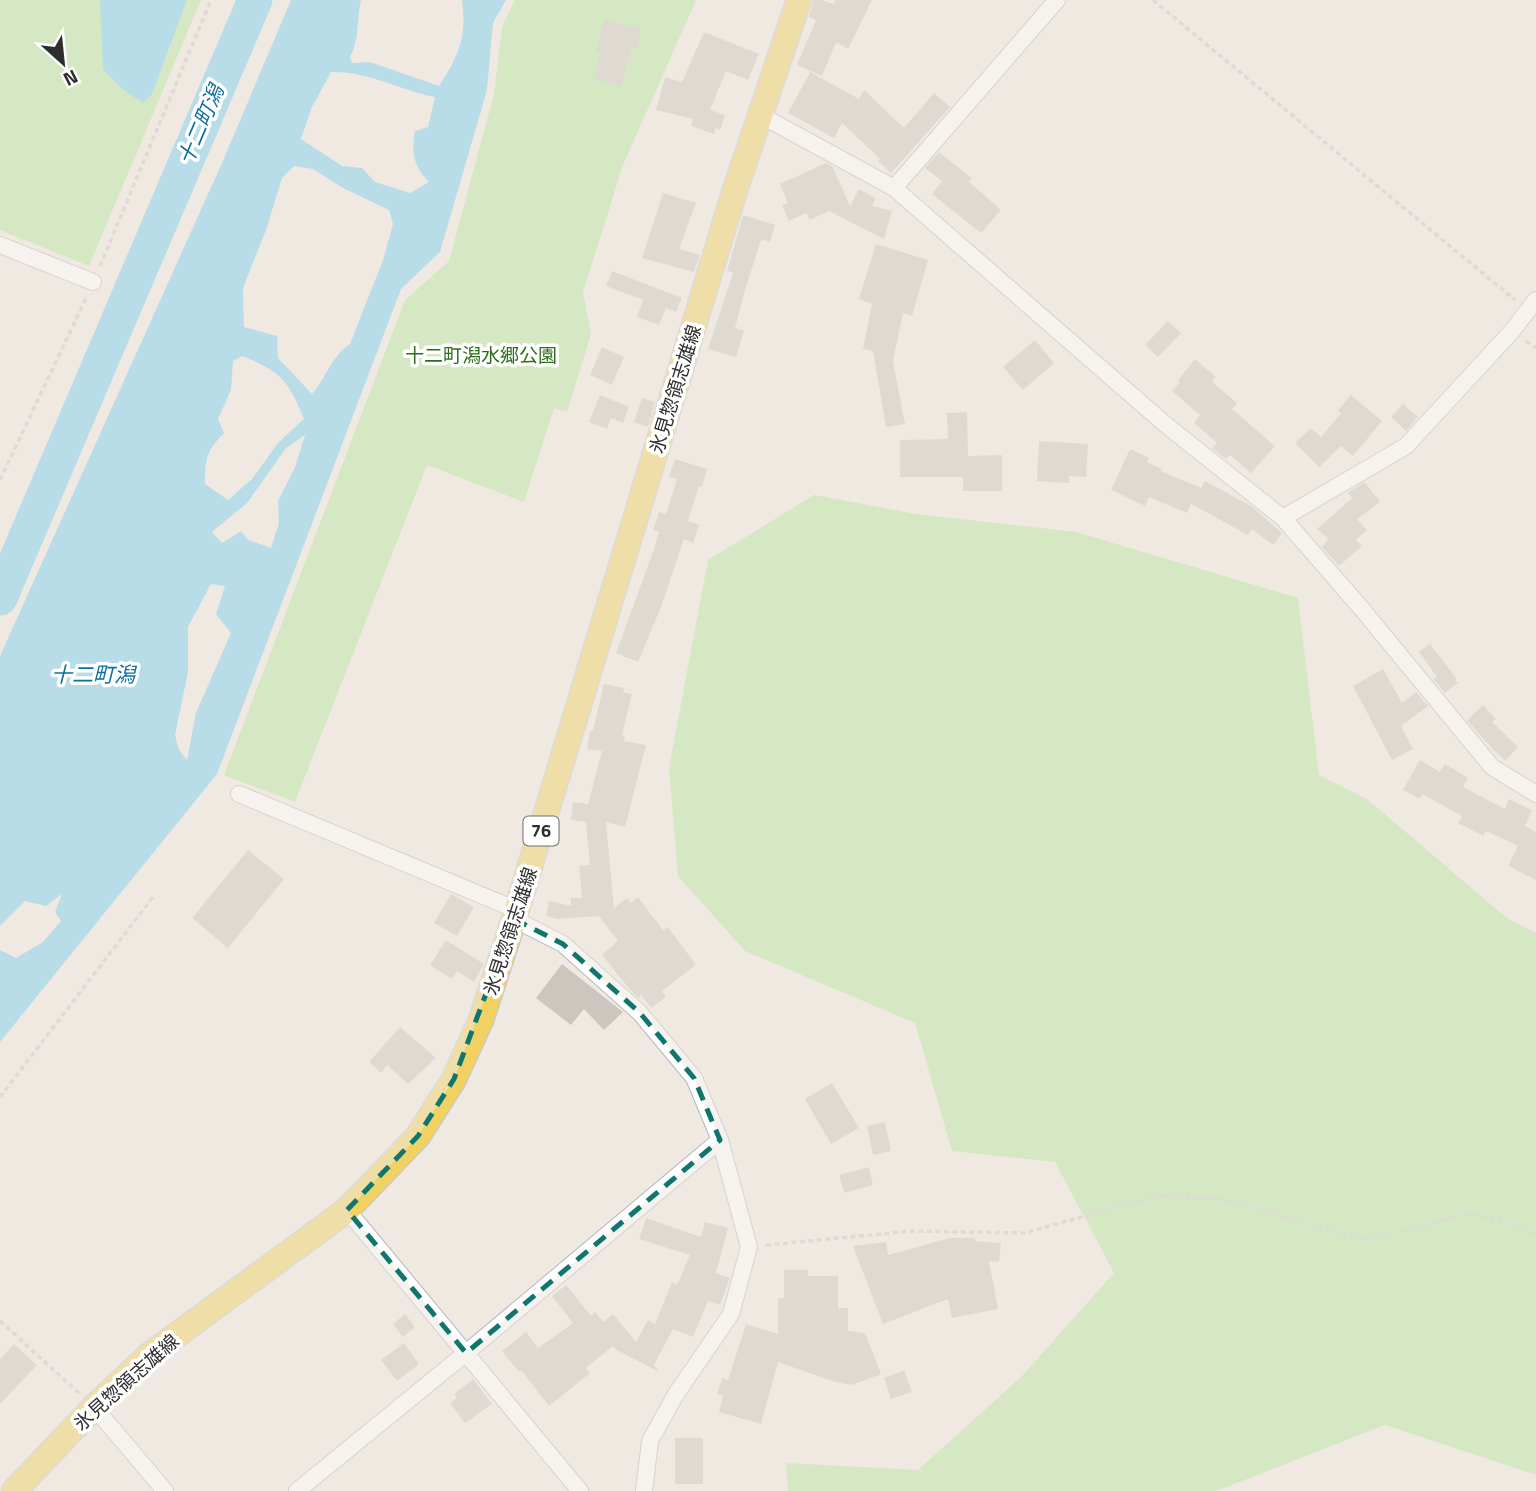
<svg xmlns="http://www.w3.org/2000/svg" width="1536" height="1491" font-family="'Titillium Web','Noto Sans JP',sans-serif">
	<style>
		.green { fill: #b6e59e }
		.water { fill: #75cff0; fill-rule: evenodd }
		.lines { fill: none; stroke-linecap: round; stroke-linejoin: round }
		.river { stroke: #75cff0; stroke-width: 35 }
		.building { fill: #cbc7bf }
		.street-casing { stroke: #b4b7c1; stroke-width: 18 }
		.primary-casing { stroke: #c9c9c9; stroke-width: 27 }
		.path { stroke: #c9c9c9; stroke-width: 3.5; stroke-dasharray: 5 3.5; stroke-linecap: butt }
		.street { stroke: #fff; stroke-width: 16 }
		.primary { stroke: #f2d163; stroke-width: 24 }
		.marked { fill: none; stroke: #0f766e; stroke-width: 5; stroke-dasharray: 14 9; stroke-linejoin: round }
		.labels { text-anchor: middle; stroke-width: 7; stroke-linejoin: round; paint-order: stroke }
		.shield { fill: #fff; stroke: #6d6d6d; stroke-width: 2 }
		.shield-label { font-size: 18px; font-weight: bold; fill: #2e2e2e }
		.park-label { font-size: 19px; fill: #2c6e1b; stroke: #fff }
		.street-label { font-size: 19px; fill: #2e2e2e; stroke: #fff }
		.water-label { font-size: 21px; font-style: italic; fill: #0d6fa3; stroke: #fff }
	</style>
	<rect width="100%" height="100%" fill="#efe9e1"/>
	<path class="green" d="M0,0H201L89,266L0,230Z
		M515,0H696L623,165L583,292L591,334L567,412L554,408L524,502L427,465L295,802L224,775L405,300L449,261L494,94L502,27Z
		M814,495L916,514L1076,532L1298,598L1319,775L1368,800L1508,919L1536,933V1475L1385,1425L1216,1491H788L786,1463L918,1470L1020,1378L1114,1273L1055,1162L952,1151L915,1023L745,951L678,876L669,768L708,560Z"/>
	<path class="water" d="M100,0H187L152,94L143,103L120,87L103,69Z
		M291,0H361C357,16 359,44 350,56L352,63L370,62L439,86C459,55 467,38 462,0H506L493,23L487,90L440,252L401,289L217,774L0,1042V950L16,958L43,942L61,921L55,912L62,894L46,906L25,901L0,926V656L222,163ZM331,72C368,71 399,90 435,97L428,127L415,131C411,153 414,167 429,182L410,193L375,182L362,168L342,166L301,139L312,107ZM294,166L313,169L343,188L389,210L393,224L383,260L350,344C332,355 326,378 312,394L278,358L277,336L244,327L243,288L266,230L282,178ZM242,356C280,371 289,381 304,419L278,443L252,479L228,500L205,484C205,460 206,451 224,433L218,419L231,390L233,361ZM305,435L295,467L278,501L279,523L271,548L248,540L241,531L222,543L212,532L247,503L286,448ZM211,584L225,586L216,614L231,633L196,713L187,760L179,750L175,735L188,672V627Z"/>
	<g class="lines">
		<path class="river" d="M0,598L255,0"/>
	</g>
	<path class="building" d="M813,0H822L833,4L835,0H872L848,49L836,42L822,76L797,65L816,20L809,17Z
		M605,19L642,29L637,48L632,47L621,87L594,79L601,52L596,51Z
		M704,32L759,54L748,80L726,71L710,110L725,115L720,130L716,128L714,134L691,126L693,119L656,110L665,77L682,82Z
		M810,72L859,99L864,90L904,128L934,93L950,107L891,173L878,161L880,159L842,123L834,138L788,113Z
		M939,152L972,178L969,182L1001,210L981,233L932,194L942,181L925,168Z
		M826,163L832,166L850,206L859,189L876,198L872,206L892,211L884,239L829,211L810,220L806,213L789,221L782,205L788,203L780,184Z
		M663,193L696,203L679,249L700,255L694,272L642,258Z
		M743,215L775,225L770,242L761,239L744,294L735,328L744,331L736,357L708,349L733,273L727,271Z
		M876,244L928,260L912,316L903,313L893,361L905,424L886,427L873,351L863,349L872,304L859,299Z
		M612,271L682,298L676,312L666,308L659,325L637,317L643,300L606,286Z
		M1168,321L1181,333L1158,357L1145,345Z
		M1035,340L1054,363L1023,390L1003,367Z
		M602,347L624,357L612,385L590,375Z
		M1195,359L1216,377L1212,382L1237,403L1232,409L1275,446L1251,473L1230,455L1226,459L1212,448L1217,443L1194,423L1200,415L1172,391L1180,382L1178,380Z
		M600,395L629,407L623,423L611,418L607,429L589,422Z
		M1351,395L1382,421L1353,456L1341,446L1319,467L1295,443L1311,428L1321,437L1341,413L1338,410Z
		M642,398L655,402L648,427L634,422Z
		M1403,404L1418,417L1406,431L1391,417Z
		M967,412L968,456L1002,455V491H963V477H900V440L948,439L947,413Z
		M1039,441L1088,444L1086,477L1069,476V483L1037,481Z
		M1130,449L1149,458L1147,462L1162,469L1161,471L1201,488L1205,481L1251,506L1282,533L1273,545L1252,529L1248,535L1191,504L1187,513L1149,497L1145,506L1111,490Z
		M675,459L707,469L702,487L699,486L688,521L699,525L693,543L684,539L661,607L638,662L616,653L654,549L659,532L653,530L659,512L666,514L677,479L669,477Z
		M1365,482L1380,502L1357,519L1367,530L1356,540L1362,546L1339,566L1322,547L1328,538L1317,529L1352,498L1348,492Z
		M1430,644L1457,679L1455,680L1458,683L1445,693L1433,679L1437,677L1419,652Z
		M1383,669L1402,703L1416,692L1428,706L1401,726L1413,749L1392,760L1353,686Z
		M604,684L624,688L623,692L632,694L622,735L625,736L624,741L646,745L625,827L606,822L614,908L627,898L631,903L638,897L663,930L668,927L696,965L662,991L666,997L651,1008L641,995L639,998L632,992L602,955L618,941L599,916L557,919L546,916L549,901L571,906V898H582L579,866L590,865L586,822L571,820L573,802L588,804L602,751L587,749L590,731H593Z
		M1483,705L1496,719L1492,722L1518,747L1505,761L1485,741L1467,720Z
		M1420,760L1440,772L1445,764L1468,778L1463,787L1505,809L1509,799L1532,810L1525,826L1536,832V880L1508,866L1518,846L1486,831L1483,836L1458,823L1462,816L1422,794L1420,799L1403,790Z
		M248,850L284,879L228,948L192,918Z
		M451,894L474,907L457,936L434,923Z
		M446,940L484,964L474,982L457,971L452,979L430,965Z
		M562,964L623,1012L604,1030L584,1009L571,1025L536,998Z
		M400,1027L436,1058L408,1084L387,1065L381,1073L369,1062Z
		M832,1083L859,1128L831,1144L805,1099Z
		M885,1122L891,1151L873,1155L867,1126Z
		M869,1167L873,1185L844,1193L839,1175Z
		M646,1218L701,1237L705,1222L728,1228L716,1273L730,1278L720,1305L708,1301L693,1337L673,1329L654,1365L659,1372L617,1350L613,1346L586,1368L590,1373L549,1406L521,1370L519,1372L502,1351L526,1332L538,1348L573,1323L552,1296L566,1285L591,1316L595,1312L603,1322L613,1314L636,1342L648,1320L655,1324L672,1282L677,1285L690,1255L639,1239Z
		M950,1238H975V1241L1001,1243L999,1262L989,1261L998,1309L952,1318L948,1299L883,1324L853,1246L886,1242L888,1255Z
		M784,1270H808V1276H838V1308H848V1331L865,1333L881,1374L852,1385L835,1382L778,1362L761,1424L719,1412L723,1396L717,1394L722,1378L728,1380L746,1324L778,1334V1298H784Z
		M405,1314L415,1327L403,1337L393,1324Z
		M404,1343L419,1364L397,1381L381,1360Z
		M14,1344L37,1365L0,1404V1359Z
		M904,1370L912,1392L891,1399L884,1378Z
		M473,1379L492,1404L465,1423L450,1403L457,1398L454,1394Z
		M675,1438H703V1484H675Z"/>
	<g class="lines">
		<g class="street-casing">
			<path id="street" d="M762,116L894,188L1166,425L1283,518L1361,608L1492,767L1536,794
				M894,188L1057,0
				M0,245L93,282
				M1283,518L1406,446L1512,331L1536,300
				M239,794L517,910
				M514,919L563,944L640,1013L694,1078L720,1140L749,1247L731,1314L676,1394L650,1441L644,1491
				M347,1210L580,1491
				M94,1407L165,1491
				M297,1491L466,1353L720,1140"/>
		</g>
		<g class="primary-casing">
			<path id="primary" d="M14,1491L94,1407L148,1356L347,1210L418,1136L454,1079L481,1020L514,919L734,193L799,0"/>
		</g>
		<path class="path" d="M1153,0L1515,300
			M100,266L211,0
			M1526,341L1536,348
			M0,480L87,296
			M0,1097L153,897
			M766,1245L912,1231L1024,1233L1157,1196L1222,1199L1364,1240L1472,1213L1525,1229L1536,1236
			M0,1321L79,1393"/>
		<use href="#street" class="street"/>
		<use href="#primary" class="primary"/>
	</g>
	<path d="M0 0H1536V1491H0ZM514,919L563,944L640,1013L694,1078L720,1140L466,1353L347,1210L418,1136L454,1079Z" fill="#efe9e1" fill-opacity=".55" fill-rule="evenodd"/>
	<path class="marked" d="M514,919L563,944L640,1013L694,1078L720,1140L466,1353L347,1210L418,1136L454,1079Z"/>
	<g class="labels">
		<rect class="shield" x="523.5" y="816.5" width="35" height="29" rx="5"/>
		<g class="shield-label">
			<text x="541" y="837">76</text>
		</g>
		<g class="park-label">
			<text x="481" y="362">十二町潟水郷公園</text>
		</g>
		<g class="street-label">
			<text transform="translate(675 389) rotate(-73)" y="7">氷見惣領志雄線</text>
			<text transform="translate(510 931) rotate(-72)" y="7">氷見惣領志雄線</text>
			<text transform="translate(126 1382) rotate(-42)" y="7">氷見惣領志雄線</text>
		</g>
		<g class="water-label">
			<text transform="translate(201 125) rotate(-67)" y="7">十二町潟</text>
			<text x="93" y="682">十二町潟</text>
		</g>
	</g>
	<g transform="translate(63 63) rotate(153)" stroke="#ffffff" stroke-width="5" paint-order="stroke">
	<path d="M0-5L12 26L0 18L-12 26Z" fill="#2e2e2e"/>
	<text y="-10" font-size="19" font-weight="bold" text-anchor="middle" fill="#2e2e2e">N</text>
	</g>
</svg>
